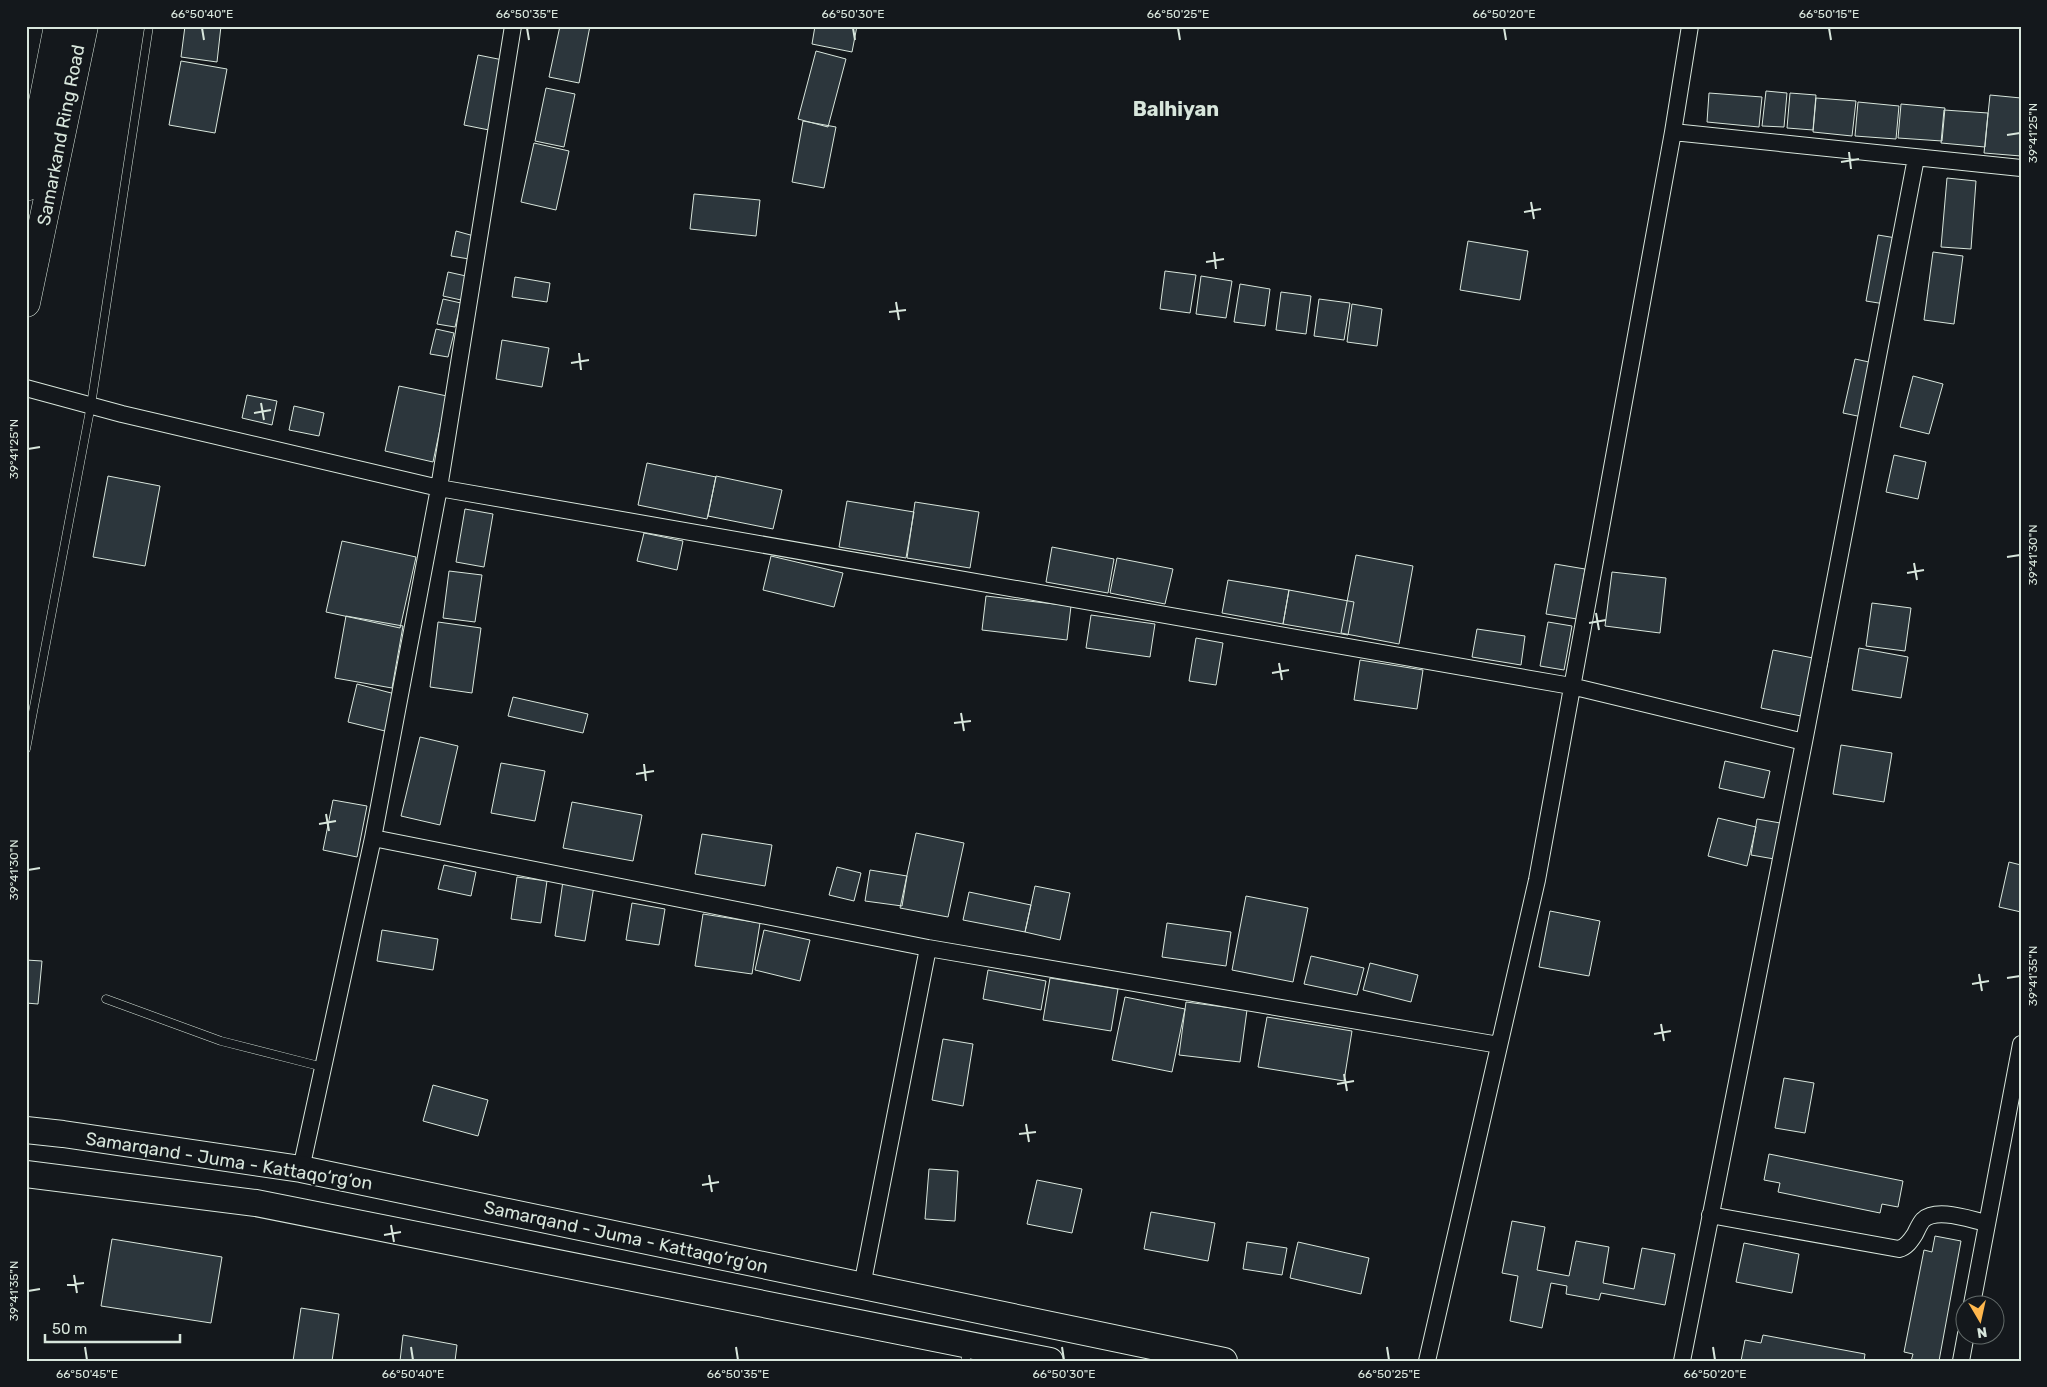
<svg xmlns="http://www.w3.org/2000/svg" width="2047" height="1387" font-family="Rubik,sans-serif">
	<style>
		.building { fill: #2c363c; stroke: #d8e6dc }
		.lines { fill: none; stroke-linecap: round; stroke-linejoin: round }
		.service-casing { stroke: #d8e6dc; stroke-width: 9 }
		.minor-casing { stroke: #d8e6dc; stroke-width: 18 }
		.primary-casing { stroke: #d8e6dc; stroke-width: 28 }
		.trunk-casing { stroke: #d8e6dc; stroke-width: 29 }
		.service { stroke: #14181c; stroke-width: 8 }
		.minor { stroke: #14181c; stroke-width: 16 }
		.primary { stroke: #14181c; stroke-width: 26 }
		.trunk { stroke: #14181c; stroke-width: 28 }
		.ticks { fill: none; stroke: #d8e6dc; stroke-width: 2 }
		.labels { text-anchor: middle; stroke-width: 4; stroke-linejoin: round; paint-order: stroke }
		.street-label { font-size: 18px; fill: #d8e6dc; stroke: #14181c }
		.quarter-label { font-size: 20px; font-weight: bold; fill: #d8e6dc; stroke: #14181c }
		.neatline { fill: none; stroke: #d8e6dc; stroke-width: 2 }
		.ticks-label { font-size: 12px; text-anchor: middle; fill: #d8e6dc }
	</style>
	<rect width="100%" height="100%" fill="#14181c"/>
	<path class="building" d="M185,26H221L217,62L181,57Z
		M560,26H590L579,83L549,77Z
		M815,26H857L852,52L812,44Z
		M816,51L846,59L828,127L798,119Z
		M478,55L508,61L494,131L464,125Z
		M181,61L227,69L215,133L169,125Z
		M546,88L575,94L564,147L535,141Z
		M1766,91L1787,93L1784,127L1762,126Z
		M1709,93L1762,97L1759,127L1707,122Z
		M1790,93L1816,95L1813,130L1787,128Z
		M1990,95L2021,98V156L1984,153Z
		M1816,98L1856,101L1852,136L1813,132Z
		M1858,102L1899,106L1896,139L1855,136Z
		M1901,104L1945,108L1942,141L1898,138Z
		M1944,110L1988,113L1985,147L1941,143Z
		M803,121L836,127L824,188L792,182Z
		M534,143L569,151L556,210L521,202Z
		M1947,178L1976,181L1971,249L1941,247Z
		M694,194L760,200L756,236L690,229Z
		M456,231L474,236L469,259L451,256Z
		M1878,235L1902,239L1891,305L1866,301Z
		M1468,241L1528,251L1520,300L1460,290Z
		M1933,252L1963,256L1954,324L1924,320Z
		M1165,271L1196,275L1190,313L1160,309Z
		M448,272L466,276L461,300L443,296Z
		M1201,276L1232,281L1226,318L1196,314Z
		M515,277L550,283L547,302L512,297Z
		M1240,284L1270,289L1265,326L1234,322Z
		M1281,292L1311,296L1306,334L1276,330Z
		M443,299L461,303L455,327L437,324Z
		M1319,299L1350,303L1344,340L1314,336Z
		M1352,304L1382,309L1377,346L1347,342Z
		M436,329L454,333L448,357L430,354Z
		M502,340L549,348L542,387L496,379Z
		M1855,359L1883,365L1872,419L1843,413Z
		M1913,376L1943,384L1929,434L1900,427Z
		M399,386L447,396L433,462L385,451Z
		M247,395L277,401L272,425L242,418Z
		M294,406L324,413L319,436L289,430Z
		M1894,455L1926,462L1918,499L1886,492Z
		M647,463L716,477L707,519L638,505Z
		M108,476L160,486L145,566L93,557Z
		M716,476L782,490L773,529L708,516Z
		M847,501L914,512L906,558L839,547Z
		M915,502L979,512L970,568L907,558Z
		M465,509L493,514L484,567L456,562Z
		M644,533L683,541L677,570L637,561Z
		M342,541L416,557L400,628L326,612Z
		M1052,547L1114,559L1108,593L1046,582Z
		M1356,555L1413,566L1399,644L1341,633Z
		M771,556L843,573L834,607L763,590Z
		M1117,558L1173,569L1165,604L1110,593Z
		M1555,564L1585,569L1577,619L1546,614Z
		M449,571L482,575L475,622L443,618Z
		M1612,572L1666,578L1660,633L1605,626Z
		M1228,580L1289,590L1283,624L1222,613Z
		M1289,590L1354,602L1348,635L1283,624Z
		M986,596L1071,606L1067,640L982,630Z
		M1872,603L1911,608L1905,651L1866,646Z
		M1091,615L1155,624L1150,657L1086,648Z
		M346,616L403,626L392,688L335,678Z
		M438,622L481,628L472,693L430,687Z
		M1548,622L1572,626L1564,670L1540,666Z
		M1477,629L1525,636L1521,665L1472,657Z
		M1196,638L1223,643L1216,685L1189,681Z
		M1859,648L1908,657L1901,698L1852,690Z
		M1773,650L1828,661L1816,719L1761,708Z
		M1360,660L1423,670L1417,709L1354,700Z
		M357,684L395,694L385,731L348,722Z
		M513,697L588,714L583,733L508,716Z
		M420,737L458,746L440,825L401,816Z
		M1841,745L1892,753L1884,802L1833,794Z
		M1725,761L1770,771L1764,798L1719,788Z
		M501,763L545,771L535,821L491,813Z
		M333,800L367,806L357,857L323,850Z
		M572,802L642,815L633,861L563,848Z
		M1718,818L1756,827L1747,866L1708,856Z
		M1757,819L1792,825L1786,861L1751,855Z
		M916,833L964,843L948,917L900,908Z
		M702,834L772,845L765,886L695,874Z
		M2009,862L2021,865V912L1999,907Z
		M444,865L476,872L471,896L438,889Z
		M837,867L861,873L854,901L829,895Z
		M870,870L907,876L902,906L865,901Z
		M517,877L547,881L541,923L511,919Z
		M563,881L594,886L585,941L555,936Z
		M1035,886L1070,893L1060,940L1025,932Z
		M969,892L1031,905L1025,932L963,920Z
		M1246,896L1308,908L1293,982L1232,970Z
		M632,903L665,909L659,945L626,940Z
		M1550,911L1600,921L1589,976L1539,967Z
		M703,914L760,923L752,974L695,966Z
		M1167,923L1231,932L1226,966L1162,957Z
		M382,930L438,939L433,970L377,961Z
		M764,930L810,940L800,981L755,970Z
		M1311,956L1364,968L1357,995L1304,984Z
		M26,960L42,961L38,1004L26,1003Z
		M1370,963L1418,975L1411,1002L1363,990Z
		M988,970L1046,981L1041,1010L983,999Z
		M1050,978L1118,989L1111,1031L1043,1020Z
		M1125,997L1185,1009L1172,1072L1112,1060Z
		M1186,1002L1247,1010L1240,1062L1179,1055Z
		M1267,1017L1352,1031L1344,1081L1258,1067Z
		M943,1039L973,1044L963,1106L932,1100Z
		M1784,1078L1814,1083L1805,1133L1775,1128Z
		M433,1085L488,1100L478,1136L423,1121Z
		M1769,1154L1903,1181L1898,1207L1882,1204L1880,1213L1778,1192L1780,1183L1764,1180Z
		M929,1169L958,1171L955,1221L925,1219Z
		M1037,1180L1082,1189L1072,1233L1027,1224Z
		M1151,1212L1215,1223L1208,1261L1144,1249Z
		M1512,1221L1545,1227L1537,1270L1569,1276L1576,1241L1609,1247L1603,1283L1634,1289L1642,1248L1675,1254L1665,1305L1601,1293L1599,1300L1566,1294L1567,1286L1551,1283L1542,1328L1510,1321L1518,1276L1502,1273Z
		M1935,1236L1961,1241L1939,1361H1911L1913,1354L1904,1352L1924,1250L1932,1252Z
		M112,1239L222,1257L211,1323L101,1306Z
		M1247,1242L1287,1248L1282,1275L1243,1269Z
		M1298,1242L1369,1258L1361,1294L1290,1278Z
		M1744,1243L1799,1254L1792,1293L1736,1282Z
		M301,1308L339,1314L332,1361H293Z
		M403,1335L457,1345L455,1361H400Z
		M1763,1335L1865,1354L1864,1361H1741L1745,1340L1761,1343Z"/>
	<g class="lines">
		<g class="service-casing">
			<path id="service" d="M26,749L91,405L149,26
				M106,999L221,1041L323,1067
				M965,1361L969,1348"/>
		</g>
		<g class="minor-casing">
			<path id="minor" d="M1673,132L1690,26
				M26,388L122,414L439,488L1571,686L1804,742
				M373,838L928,948L1499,1045
				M301,1169L373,838L439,488L513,26
				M1710,1215L1899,1249C1907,1247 1911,1240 1915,1234C1917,1230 1920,1223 1923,1220C1937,1207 1971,1220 1987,1223
				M862,1286L928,948
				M1972,1304L2021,1044
				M1427,1361L1537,880L1673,132L2021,168
				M1682,1361L1804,742L1916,158
				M1961,1361L1966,1334"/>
		</g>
		<g class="primary-casing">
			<path id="primary" d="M26,1130L63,1134L301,1169L1224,1361
				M26,1174L256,1203L1050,1361"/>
		</g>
		<g class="trunk-casing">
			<path id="trunk" d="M26,187L58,26
				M26,303L84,26"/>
		</g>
		<use href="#service" class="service"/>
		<use href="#minor" class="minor"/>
		<use href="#primary" class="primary"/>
		<use href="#trunk" class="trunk"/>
	</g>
	<path class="ticks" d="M202,28L204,40M527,28L529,40M853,28L855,40M1178,28L1180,40M1504,28L1506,40M1829,28L1831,40M2007,135L2020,133M1849,152L1851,169M1841,162L1859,159M1531,202L1534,219M1524,212L1541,209M1214,252L1216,269M1206,262L1224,259M896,302L899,320M889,312L906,310M579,353L581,370M571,363L589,360M261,403L264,420M254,413L271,410M28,449L40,447M2007,557L2020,555M1914,563L1917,580M1907,573L1924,570M1596,613L1599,630M1589,623L1606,620M1279,663L1282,680M1272,673L1289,670M961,713L964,731M954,723L971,721M644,764L646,781M636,774L654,771M326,814L329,831M319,824L336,821M28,870L40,868M1979,974L1982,991M2007,978L2020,976M1972,984L1989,981M1661,1024L1664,1041M1654,1034L1671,1031M1344,1074L1347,1091M1337,1084L1354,1081M1026,1124L1029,1142M1019,1134L1036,1132M709,1175L712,1192M702,1185L719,1182M391,1225L394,1242M384,1235L401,1232M74,1275L77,1293M67,1285L84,1283M28,1291L40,1289M85,1347L87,1360M411,1347L413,1360M736,1347L738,1360M1062,1347L1064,1360M1387,1347L1389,1360M1713,1347L1715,1360"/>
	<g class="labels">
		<g class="street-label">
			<text transform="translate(61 135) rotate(-79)" y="6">Samarkand Ring Road</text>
			<text transform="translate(229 1161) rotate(9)" y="6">Samarqand - Juma - Kattaqo‘rg‘on</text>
			<text transform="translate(626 1237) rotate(12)" y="6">Samarqand - Juma - Kattaqo‘rg‘on</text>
		</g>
		<g class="quarter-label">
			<text x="1176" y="116">Balhiyan</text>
		</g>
	</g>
	<rect width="2047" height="1387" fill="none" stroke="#14181c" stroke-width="55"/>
	<g transform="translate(1980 1320) rotate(171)"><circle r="24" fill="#14181c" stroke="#626a69"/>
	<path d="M0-4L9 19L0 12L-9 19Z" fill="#ffb74d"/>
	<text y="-8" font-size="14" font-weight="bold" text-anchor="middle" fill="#d8e6dc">N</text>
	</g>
	<path d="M45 1334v8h135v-8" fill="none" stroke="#d8e6dc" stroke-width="2.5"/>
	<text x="52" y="1334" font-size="15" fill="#d8e6dc" stroke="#14181c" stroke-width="4" paint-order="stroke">50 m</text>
	<rect x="28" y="28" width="1992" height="1332" class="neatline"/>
	<g class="ticks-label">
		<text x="202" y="18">66°50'40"E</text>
		<text x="527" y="18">66°50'35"E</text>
		<text x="853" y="18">66°50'30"E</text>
		<text x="1178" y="18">66°50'25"E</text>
		<text x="1504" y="18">66°50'20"E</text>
		<text x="1829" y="18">66°50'15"E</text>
		<text transform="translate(2033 133) rotate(-90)" y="4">39°41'25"N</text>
		<text transform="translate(14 449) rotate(-90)" y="4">39°41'25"N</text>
		<text transform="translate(2033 555) rotate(-90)" y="4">39°41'30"N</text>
		<text transform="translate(14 870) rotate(-90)" y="4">39°41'30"N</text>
		<text transform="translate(2033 976) rotate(-90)" y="4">39°41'35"N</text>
		<text transform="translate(14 1291) rotate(-90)" y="4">39°41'35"N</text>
		<text x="87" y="1378">66°50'45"E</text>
		<text x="413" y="1378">66°50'40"E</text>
		<text x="738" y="1378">66°50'35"E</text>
		<text x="1064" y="1378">66°50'30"E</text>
		<text x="1389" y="1378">66°50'25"E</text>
		<text x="1715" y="1378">66°50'20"E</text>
	</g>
</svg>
